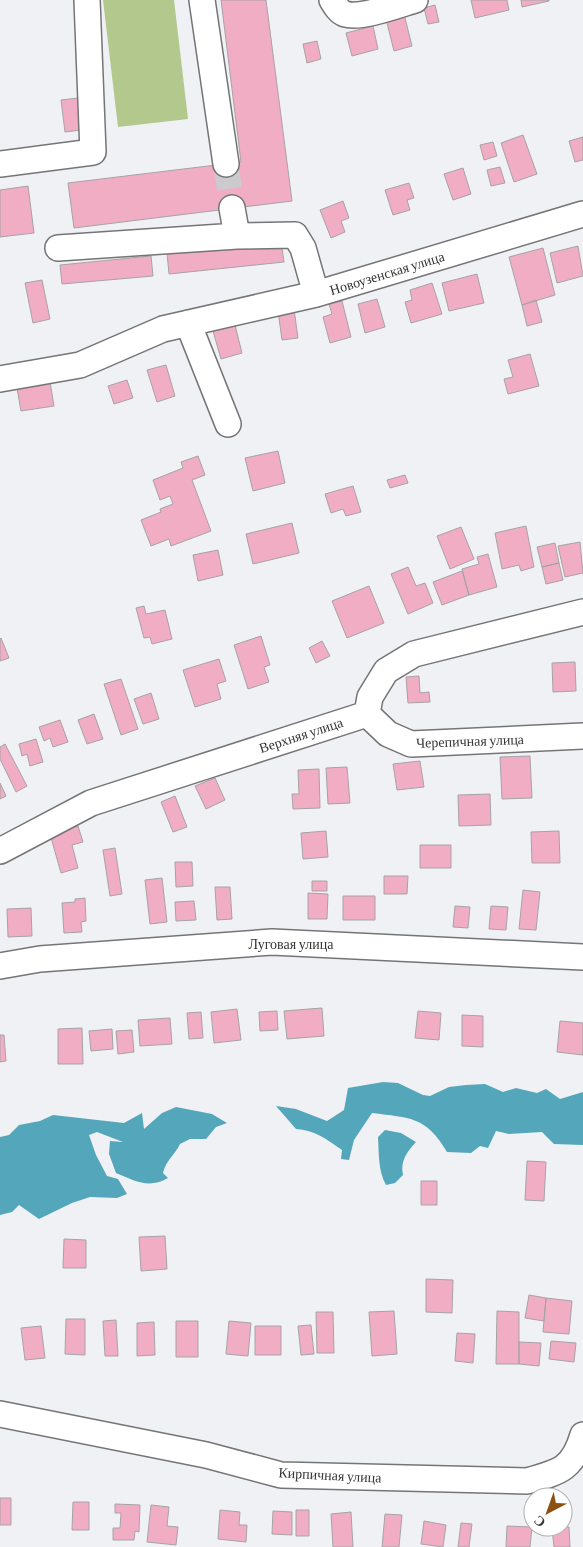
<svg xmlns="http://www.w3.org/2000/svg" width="583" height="1547" font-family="'Crimson Pro',serif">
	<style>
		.green { fill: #b3c88c }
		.water { fill: #54a7ba }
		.building { fill: #f1adc4; stroke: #a6a3a4 }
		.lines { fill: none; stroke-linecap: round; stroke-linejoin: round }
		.minor-tunnel { stroke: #cbcbce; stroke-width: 25; stroke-dasharray: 25 12; stroke-linecap: butt }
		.minor-casing { stroke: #757578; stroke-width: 28 }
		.minor { stroke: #fff; stroke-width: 25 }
		.labels { text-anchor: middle; stroke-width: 5; stroke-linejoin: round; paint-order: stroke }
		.street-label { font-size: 14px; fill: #353536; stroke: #fff }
	</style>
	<rect width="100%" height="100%" fill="#f0f1f4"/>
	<path class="green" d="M103,0H174L188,119L118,127Z"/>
	<path class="water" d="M383,1082L398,1083L423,1095L430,1096L449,1087L466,1085L485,1084L503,1092L516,1088L537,1093L546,1089L560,1099L583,1092V1145L554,1144L542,1132L509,1134L496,1131L488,1148L480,1146L471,1153L447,1152C426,1116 410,1118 372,1113L354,1140L349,1160L341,1159L342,1150C326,1139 315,1130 296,1129L276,1106L296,1109L327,1121L344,1110L348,1088Z
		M176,1107L212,1114L227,1123L216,1127L206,1139H190L180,1144C175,1155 166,1160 163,1173L168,1178C149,1189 135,1181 116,1173L109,1154L110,1141L123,1142L97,1132L89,1135L96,1155L107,1176L118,1179L127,1194L117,1198L90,1197L72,1203L39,1219L19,1205L12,1212L0,1215V1137L9,1135L19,1125L40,1121L53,1115L124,1123L142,1113L144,1129L162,1113Z
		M385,1130L401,1133L416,1142C407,1152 400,1161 403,1175L395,1183L386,1185C378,1171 379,1153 378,1137Z"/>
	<path class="building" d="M221,0H266L292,201L74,228L68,183L241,162Z
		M471,0H507L509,10L475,18Z
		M521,0H549V1L522,7Z
		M435,5L439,22L428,24L424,8Z
		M404,14L412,46L394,51L386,19Z
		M373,26L378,49L352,56L346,33Z
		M317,41L321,59L307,63L303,44Z
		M78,98L81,130L65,132L61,100Z
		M523,135L537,174L514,182L501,143Z
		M583,137V160L575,162L569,141Z
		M493,142L497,156L484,160L480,145Z
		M500,167L505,183L491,186L487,170Z
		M463,168L471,194L453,200L444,174Z
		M409,183L414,198L407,200L410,210L393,215L385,190Z
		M28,186L34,233L0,237V190Z
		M343,201L349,218L341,221L345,232L331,238L320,210Z
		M281,241L284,262L169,274L167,253Z
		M578,246L583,276L557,283L550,253Z
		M543,248L555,295L522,305L509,257Z
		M151,256L153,276L62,284L60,265Z
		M477,274L484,303L449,311L442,283Z
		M42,280L50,319L33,323L25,283Z
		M432,283L442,314L411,323L405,302L412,300L410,290Z
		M377,299L385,327L365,333L358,304Z
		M536,300L542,322L527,326L522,305Z
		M342,301L351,337L330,343L323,317L332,314L329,304Z
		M294,309L298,338L282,340L278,311Z
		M235,325L242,353L221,359L213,331Z
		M530,354L539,386L508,394L504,379L513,377L508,360Z
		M166,365L175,396L157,402L147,370Z
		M127,380L133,398L114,404L108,386Z
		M50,382L54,406L21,411L17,388Z
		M278,451L285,483L253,491L245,458Z
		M198,456L205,475L192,480L211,531L171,546L169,539L151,546L141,520L161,512L160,509L173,504L170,496L160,500L153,480L183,468L181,462Z
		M405,475L408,483L390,488L387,480Z
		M353,486L361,512L346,516L343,509L331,513L325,494Z
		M292,523L299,553L253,564L246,534Z
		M526,526L534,567L521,571L519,565L502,569L495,533Z
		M461,527L474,559L450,569L437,536Z
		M580,542L583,573L565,577L558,546Z
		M555,543L559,563L542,567L537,547Z
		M218,550L223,575L198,581L193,555Z
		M488,554L497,587L469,595L462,569L479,564L477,557Z
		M559,563L563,580L546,584L542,567Z
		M408,567L416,586L425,583L433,603L408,614L391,574Z
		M462,571L469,595L442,605L433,582Z
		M369,586L384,623L347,638L332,601Z
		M144,606L146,614L165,610L172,639L152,644L150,637L144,638L136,608Z
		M261,636L270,665L264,667L269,682L248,689L234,645Z
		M1,638L9,658L0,661V639Z
		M322,641L330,656L316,663L309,648Z
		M219,659L226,681L217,684L221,699L195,707L183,670Z
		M575,662L576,691L553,692L552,663Z
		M419,676L420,693L429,692L430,702L408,703L406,677Z
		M121,679L138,729L121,735L104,684Z
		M151,693L159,719L143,724L134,699Z
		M94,714L103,739L87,744L78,720Z
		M60,720L68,742L53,747L50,738L44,741L39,727Z
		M36,739L43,762L30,766L27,754L22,756L19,744Z
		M5,744L27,786L16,792L0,759V747Z
		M530,756L532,798L502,799L500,757Z
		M420,761L424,787L397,790L393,764Z
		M347,767L350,803L328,804L326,768Z
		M319,769L320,808L293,809L292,794H299L298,770Z
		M215,778L225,800L206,809L195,786Z
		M0,783L6,796L0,799Z
		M490,794L491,825L459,826L458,795Z
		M175,796L187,827L173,832L161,802Z
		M78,826L83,842L72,845L78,868L61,873L50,834Z
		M326,831L328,857L303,859L301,833Z
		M559,831L560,863H532L531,832Z
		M420,845H451V868H420Z
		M115,848L122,894L110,896L103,850Z
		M175,862H192L193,886L176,887Z
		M384,876H408L407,894H384Z
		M162,878L167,922L150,924L145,880Z
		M312,881H327V891H312Z
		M215,887H230L232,919L217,920Z
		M523,890L540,892L536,930L519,929Z
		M308,893L328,894L327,919H308Z
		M343,896H375V920H343Z
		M85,898L86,921L81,922L82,932L64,933L62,903L75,902V899Z
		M194,901L196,920L176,921L175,902Z
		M455,906L470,907L468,928L453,927Z
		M491,906L508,907L506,930L489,929Z
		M31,908L32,936L8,937L7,909Z
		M322,1008L324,1036L287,1039L284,1011Z
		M237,1009L241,1040L214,1043L211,1012Z
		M277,1011L278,1030L260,1031L259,1012Z
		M418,1011L441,1013L439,1040L415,1038Z
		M201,1012L203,1038L189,1039L187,1013Z
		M462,1015L483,1016V1047L462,1046Z
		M170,1018L172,1044L140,1046L138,1020Z
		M560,1021L583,1023V1055L557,1052Z
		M82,1028L83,1064H58V1029Z
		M112,1029L113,1049L91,1051L89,1031Z
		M132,1030L134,1052L118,1054L116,1031Z
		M0,1035H4L6,1061L0,1062Z
		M527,1161L546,1162L544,1201L525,1200Z
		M421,1181H437V1205H421Z
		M165,1236L167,1269L141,1271L139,1237Z
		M64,1239L86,1240V1268H63Z
		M426,1279L453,1280L452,1313L426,1312Z
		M529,1295L546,1298L544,1321L525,1318Z
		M546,1298L572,1301L569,1334L543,1332Z
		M394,1311L397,1354L372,1356L369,1312Z
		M497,1311L519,1312V1364H496Z
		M316,1312H333L334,1353H317Z
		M66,1319H85V1355L65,1354Z
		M116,1320L118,1356H105L103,1321Z
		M176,1321H198V1357H176Z
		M229,1321L251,1323L248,1356L226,1354Z
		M154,1322L155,1355L137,1356V1323Z
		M311,1325L314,1354L301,1355L298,1326Z
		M41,1326L45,1358L25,1360L21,1328Z
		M255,1326H281V1355H255Z
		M457,1333L475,1334L473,1363L455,1361Z
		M551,1341L576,1343L574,1362L549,1359Z
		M519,1342L541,1343L539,1366L519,1364Z
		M0,1498H11V1525H0Z
		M73,1502H89V1530H72Z
		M115,1504L140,1505L139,1532L135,1531L134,1540H113V1528H120L121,1513H115Z
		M151,1505L169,1507L167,1526L178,1527L176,1545L147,1542Z
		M220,1510L240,1512L239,1525H247L246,1542L218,1539Z
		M296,1510H309V1536H296Z
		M273,1511L292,1512V1535L272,1534Z
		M351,1512L353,1547H333L331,1514Z
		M385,1514L402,1515L399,1547H382Z
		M424,1521L446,1525L443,1547L421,1544Z
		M461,1523L472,1524L469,1547H458Z
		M507,1526L532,1527L530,1547H506Z
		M569,1527L570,1547H554L552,1528Z"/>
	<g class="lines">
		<path class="minor-tunnel" d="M226,164L232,208"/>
		<g class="minor-casing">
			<path id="minor" d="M202,0L226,164
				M332,0C335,5 339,12 345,14C361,19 398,5 415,0
				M0,164L93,152L87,0
				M232,208L237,236
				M58,248L237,236L295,235L303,248L316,294
				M188,323L228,424
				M0,379L80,365L163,329L316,294L583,214
				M367,714L388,734L411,744L583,736
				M0,851L91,803L367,714L370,697L386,671L414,654L583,612
				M0,966L40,959L272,942L583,957
				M0,1414L206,1455L281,1475L527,1481C560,1472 573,1469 583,1435"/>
		</g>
		<use href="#minor" class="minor"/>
	</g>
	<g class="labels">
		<g class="street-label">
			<text transform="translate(387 273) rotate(-17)" y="5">Новоузенская улица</text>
			<text transform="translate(301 735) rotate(-18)" y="5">Верхняя улица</text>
			<text transform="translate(470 741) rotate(-2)" y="5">Черепичная улица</text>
			<text x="291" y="949">Луговая улица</text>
			<text transform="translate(330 1475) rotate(3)" y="5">Кирпичная улица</text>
		</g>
	</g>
	<g transform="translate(548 1512) rotate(221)"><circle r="24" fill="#ffffff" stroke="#aeaeaf"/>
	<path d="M0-4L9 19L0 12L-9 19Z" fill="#8c510f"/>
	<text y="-8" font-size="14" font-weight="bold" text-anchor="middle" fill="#353536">С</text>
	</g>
</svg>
